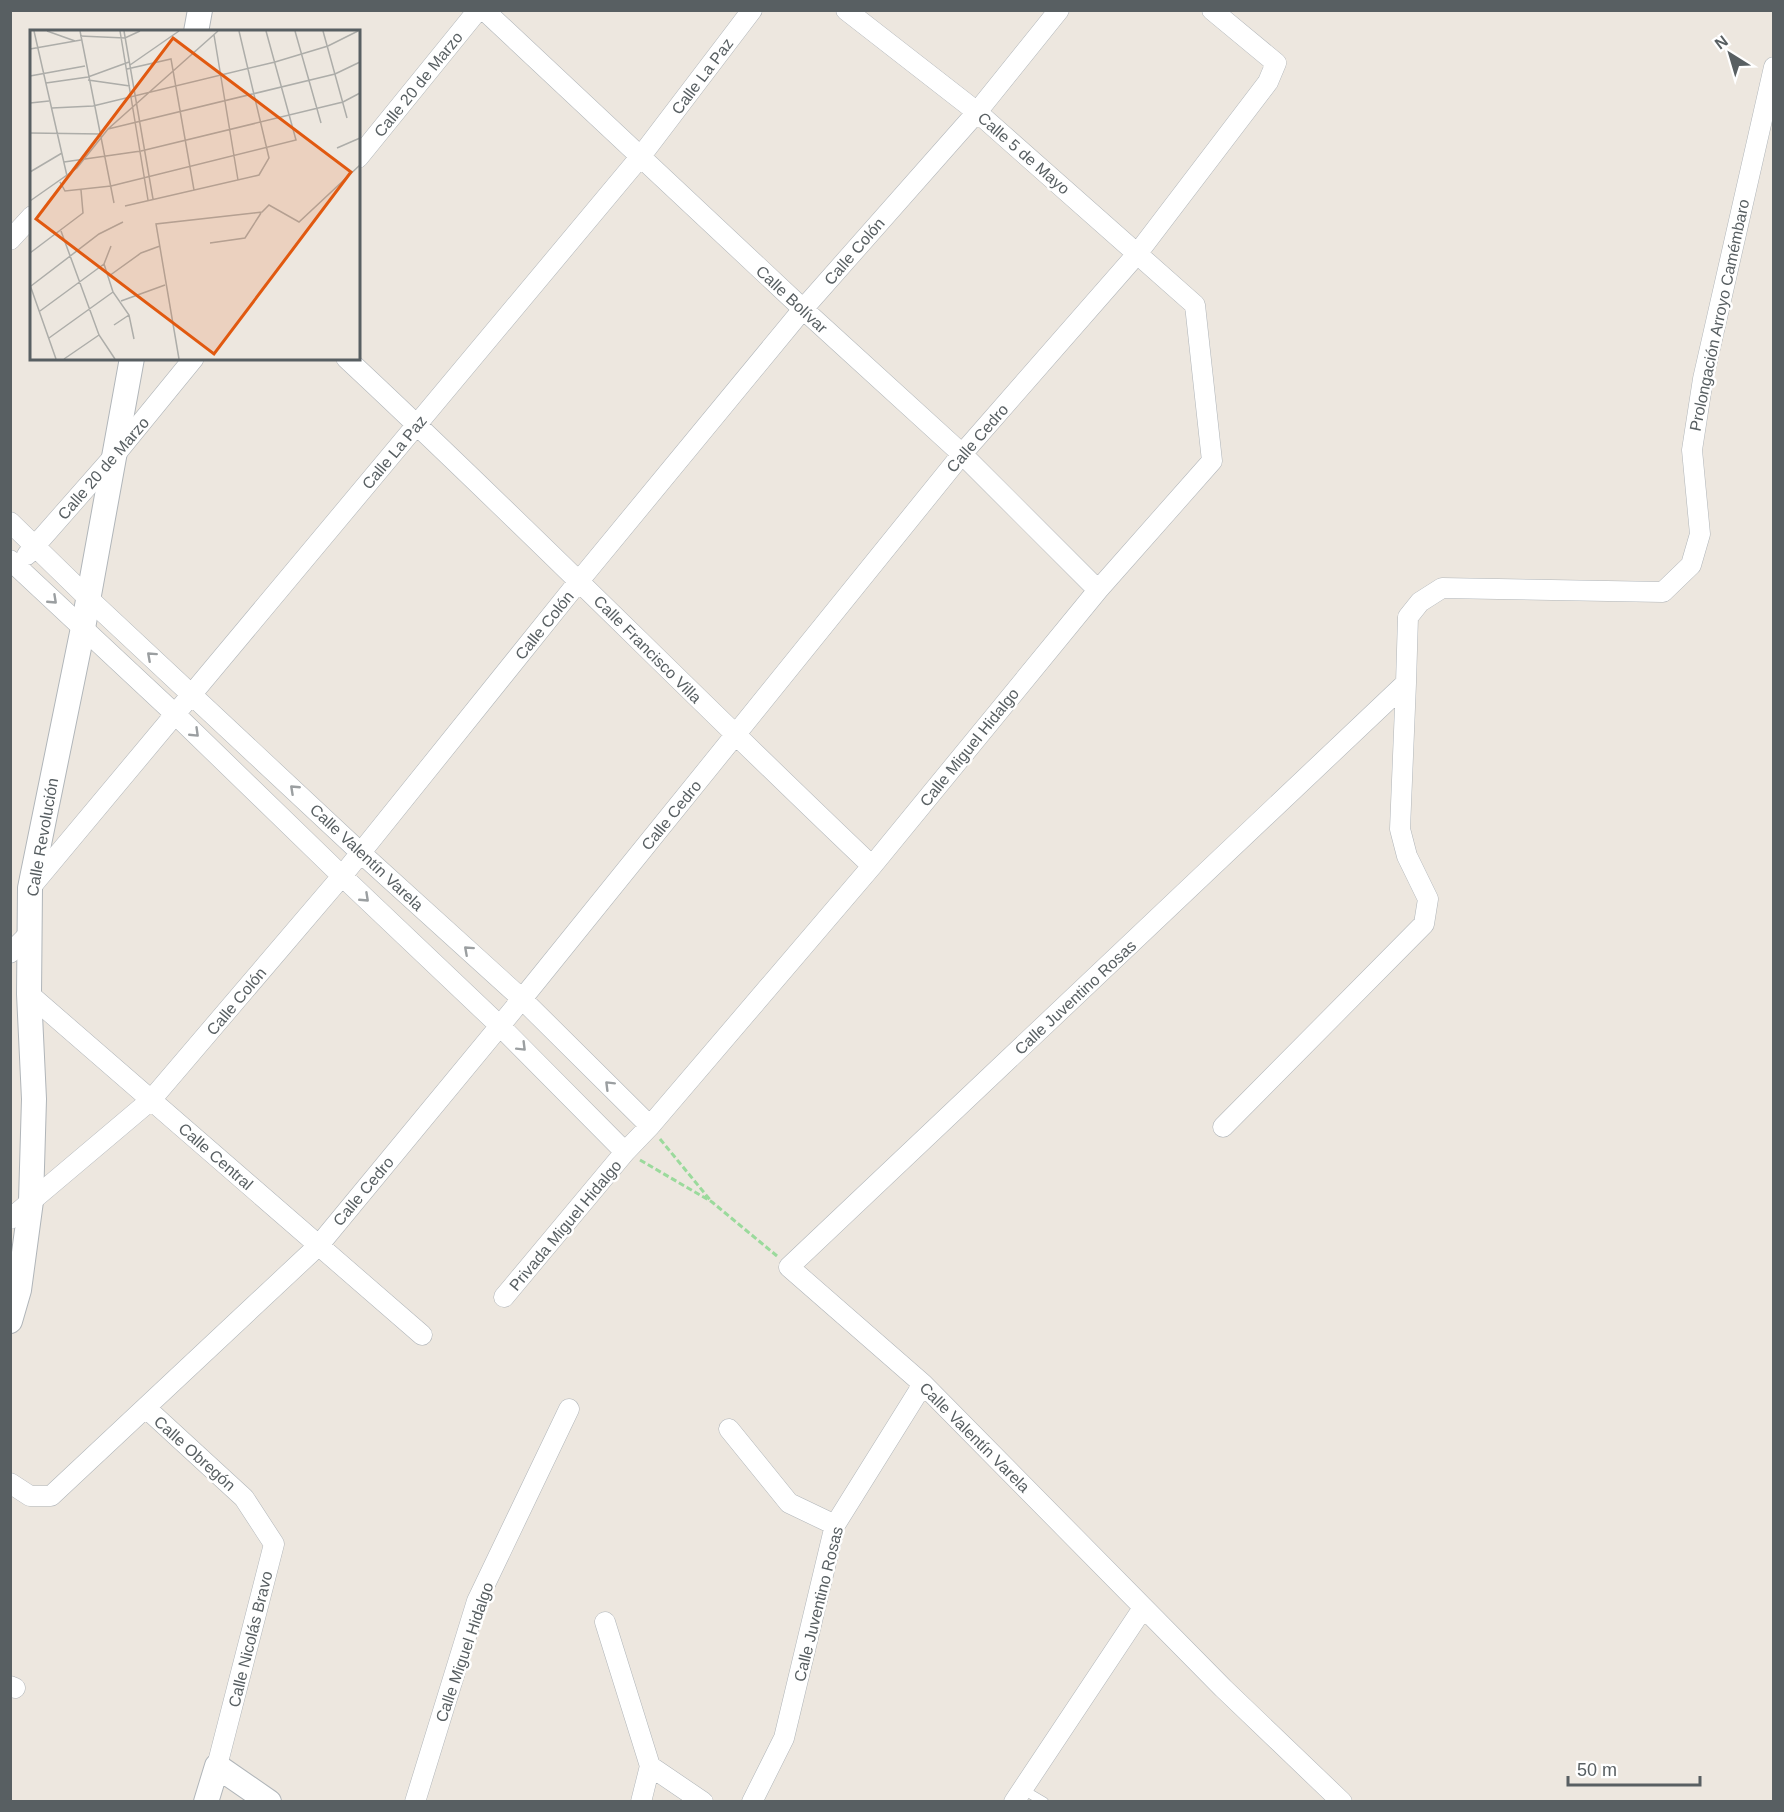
<svg xmlns="http://www.w3.org/2000/svg" width="1784" height="1812" font-family="Arial,sans-serif">
	<style>
		.lines { fill: none; stroke-linecap: round; stroke-linejoin: round }
		.service-casing { stroke: #b0b5b9; stroke-width: 10 }
		.minor-casing { stroke: #b0b5b9; stroke-width: 21 }
		.tertiary-casing { stroke: #b0b5b9; stroke-width: 26 }
		.path { stroke: #9bda9c; stroke-width: 3; stroke-dasharray: 6 3; stroke-linecap: butt }
		.service { stroke: #fff; stroke-width: 9 }
		.minor { stroke: #fff; stroke-width: 20 }
		.tertiary { stroke: #fff; stroke-width: 24 }
		.oneway { stroke: #9b9fa1 }
		.labels { text-anchor: middle; stroke-width: 5; stroke-linejoin: round; paint-order: stroke }
		.street-label { font-size: 16px; fill: #585f62; stroke: #fff }
		.inset-road { fill: none; stroke: #adada9; stroke-width: 1.5 }
		.view { fill: #e15910; fill-opacity: 0.15; stroke: #e15910; stroke-width: 3 }
		.inset-edge { fill: none; stroke: #585f62; stroke-width: 3 }
	</style>
	<rect width="100%" height="100%" fill="#ede7df"/>
	<g class="lines">
		<g class="service-casing">
			<path id="service" d="M1022,1789L1044,1802"/>
		</g>
		<g class="minor-casing">
			<path id="minor" d="M484,10L803,309L962,454L1098,590
				M358,158L478,10
				M10,240L32,216
				M346,358C524,524 695,698 872,866
				M10,522L88,598L361,853L522,999L650,1126
				M27,555L114,456L194,358
				M10,560L176,715L342,876L500,1026L625,1152
				M30,888L641,156L752,10
				M10,953L30,933
				M29,994L422,1335
				M1223,1127L1424,924L1428,899L1407,856L1400,829L1406,683
				M10,1219L151,1100L342,876L579,581L803,309L977,112L1059,10
				M504,1297L625,1152L650,1126L872,866L1098,590L1212,461L1195,305L977,112L846,10
				M146,1408L244,1498L274,1544L217,1766
				M729,1429L789,1503L835,1525
				M10,1483L30,1496H51L319,1245L522,999L962,454L1137,254L1268,82L1276,63L1212,10
				M605,1622L650,1766
				M10,1686L15,1688
				M650,1766L703,1802
				M415,1802L477,1601L569,1409
				M641,1802L650,1766
				M752,1802L784,1738L835,1525L923,1384
				M1014,1802L1143,1608
				M1342,1802L1223,1688L923,1384L789,1267L1406,683L1408,617L1420,602L1442,588L1663,592L1691,565L1700,534L1692,450L1703,379L1774,67"/>
		</g>
		<g class="tertiary-casing">
			<path id="tertiary" d="M196,32L200,10
				M10,1321L19,1290L31,1201L34,1099L29,994L30,888L83,628L132,358
				M206,1802L217,1766L269,1802"/>
		</g>
		<path class="path" d="M660,1139L711,1201
			M640,1160L712,1202L777,1256"/>
		<use href="#service" class="service"/>
		<use href="#minor" class="minor"/>
		<use href="#tertiary" class="tertiary"/>
	</g>
	<defs><path id="oneway-chevron" d="M-2-3.5L2.5 0L-2 3.5" fill="none" stroke-width="1.6" stroke-linecap="round" stroke-linejoin="round" transform="scale(1.5)"/></defs>
	<g class="oneway">
		<use href="#oneway-chevron" transform="translate(53 600) rotate(43)"/>
		<use href="#oneway-chevron" transform="translate(151 656) rotate(-138)"/>
		<use href="#oneway-chevron" transform="translate(195 733) rotate(44)"/>
		<use href="#oneway-chevron" transform="translate(294 789) rotate(-137)"/>
		<use href="#oneway-chevron" transform="translate(365 898) rotate(43)"/>
		<use href="#oneway-chevron" transform="translate(468 950) rotate(-138)"/>
		<use href="#oneway-chevron" transform="translate(522 1047) rotate(45)"/>
		<use href="#oneway-chevron" transform="translate(609 1085) rotate(-135)"/>
	</g>
	<g class="labels">
		<g class="street-label">
			<text transform="translate(702 76) rotate(-53)" y="6">Calle La Paz</text>
			<text transform="translate(418 84) rotate(-51)" y="6">Calle 20 de Marzo</text>
			<text transform="translate(1024 153) rotate(41)" y="6">Calle 5 de Mayo</text>
			<text transform="translate(854 251) rotate(-49)" y="6">Calle Colón</text>
			<text transform="translate(792 299) rotate(43)" y="6">Calle Bolívar</text>
			<text transform="translate(1719 315) rotate(-78)" y="6">Prolongación Arroyo Camémbaro</text>
			<text transform="translate(977 438) rotate(-49)" y="6">Calle Cedro</text>
			<text transform="translate(394 452) rotate(-50)" y="6">Calle La Paz</text>
			<text transform="translate(103 468) rotate(-49)" y="6">Calle 20 de Marzo</text>
			<text transform="translate(544 625) rotate(-51)" y="6">Calle Colón</text>
			<text transform="translate(648 649) rotate(45)" y="6">Calle Francisco Villa</text>
			<text transform="translate(969 747) rotate(-51)" y="6">Calle Miguel Hidalgo</text>
			<text transform="translate(671 815) rotate(-51)" y="6">Calle Cedro</text>
			<text transform="translate(42 837) rotate(-80)" y="6">Calle Revolución</text>
			<text transform="translate(367 857) rotate(43)" y="6">Calle Valentín Varela</text>
			<text transform="translate(1075 997) rotate(-43)" y="6">Calle Juventino Rosas</text>
			<text transform="translate(236 1001) rotate(-50)" y="6">Calle Colón</text>
			<text transform="translate(216 1156) rotate(41)" y="6">Calle Central</text>
			<text transform="translate(363 1191) rotate(-50)" y="6">Calle Cedro</text>
			<text transform="translate(565 1225) rotate(-50)" y="6">Privada Miguel Hidalgo</text>
			<text transform="translate(975 1437) rotate(45)" y="6">Calle Valentín Varela</text>
			<text transform="translate(195 1453) rotate(42)" y="6">Calle Obregón</text>
			<text transform="translate(818 1604) rotate(-76)" y="6">Calle Juventino Rosas</text>
			<text transform="translate(250 1639) rotate(-76)" y="6">Calle Nicolás Bravo</text>
			<text transform="translate(464 1652) rotate(-71)" y="6">Calle Miguel Hidalgo</text>
		</g>
	</g>
	<g transform="translate(30 30)">
		<rect width="330" height="330" fill="#ede7df"/>
		<path class="inset-road" d="M4,1L37,146M17,1L45,11M50,1L84,173M90,1L118,170M94,1L123,169M265,1L291,93M293,1L317,88M184,5L208,150M50,6L95,8L110,1M0,19L51,10M100,35L149,1M97,39L141,29L164,160M0,46L55,36M58,50L100,56M16,53L58,47L99,32M0,73L19,71M22,78L63,76L245,32L298,16L328,1M78,99L305,44L330,32M0,103L71,104M307,118L330,108M34,132L111,121L313,72L330,63M0,142L32,123M30,152L35,161L81,156L266,110L236,1M0,171L47,138L78,99L188,1M95,176L229,145L239,128L209,1M31,201L69,305L85,329M180,213L215,208L231,183M0,223L53,183L51,160M74,234L83,262L99,285L104,309M74,234L81,216M79,246L111,223L130,216M0,255L26,329M1,256L69,204L93,192M91,271L135,255M10,281L74,234M84,295L99,285M19,308L83,262M34,329L69,305M149,329L126,194L232,182L239,175L269,192L330,135"/>
		<path class="view" d="M143,8L321,142L184,324L6,189Z"/>
		<rect width="330" height="330" class="inset-edge"/>
	</g>
	<rect width="1784" height="1812" fill="none" stroke="#585f62" stroke-width="24"/>
	<g transform="translate(1730 54) rotate(323)" stroke="#ffffff" stroke-width="4.5" paint-order="stroke">
	<path d="M0-4.5L10 22L0 15L-10 22Z" fill="#585f62"/>
	<text y="-9" font-size="16" font-weight="bold" text-anchor="middle" fill="#585f62">N</text>
	</g>
	<path d="M1568 1776v9h132v-9" fill="none" stroke="#585f62" stroke-width="3"/>
	<text x="1577" y="1776" font-size="18" fill="#585f62" stroke="#ffffff" stroke-width="4.5" paint-order="stroke">50 m</text>
</svg>
